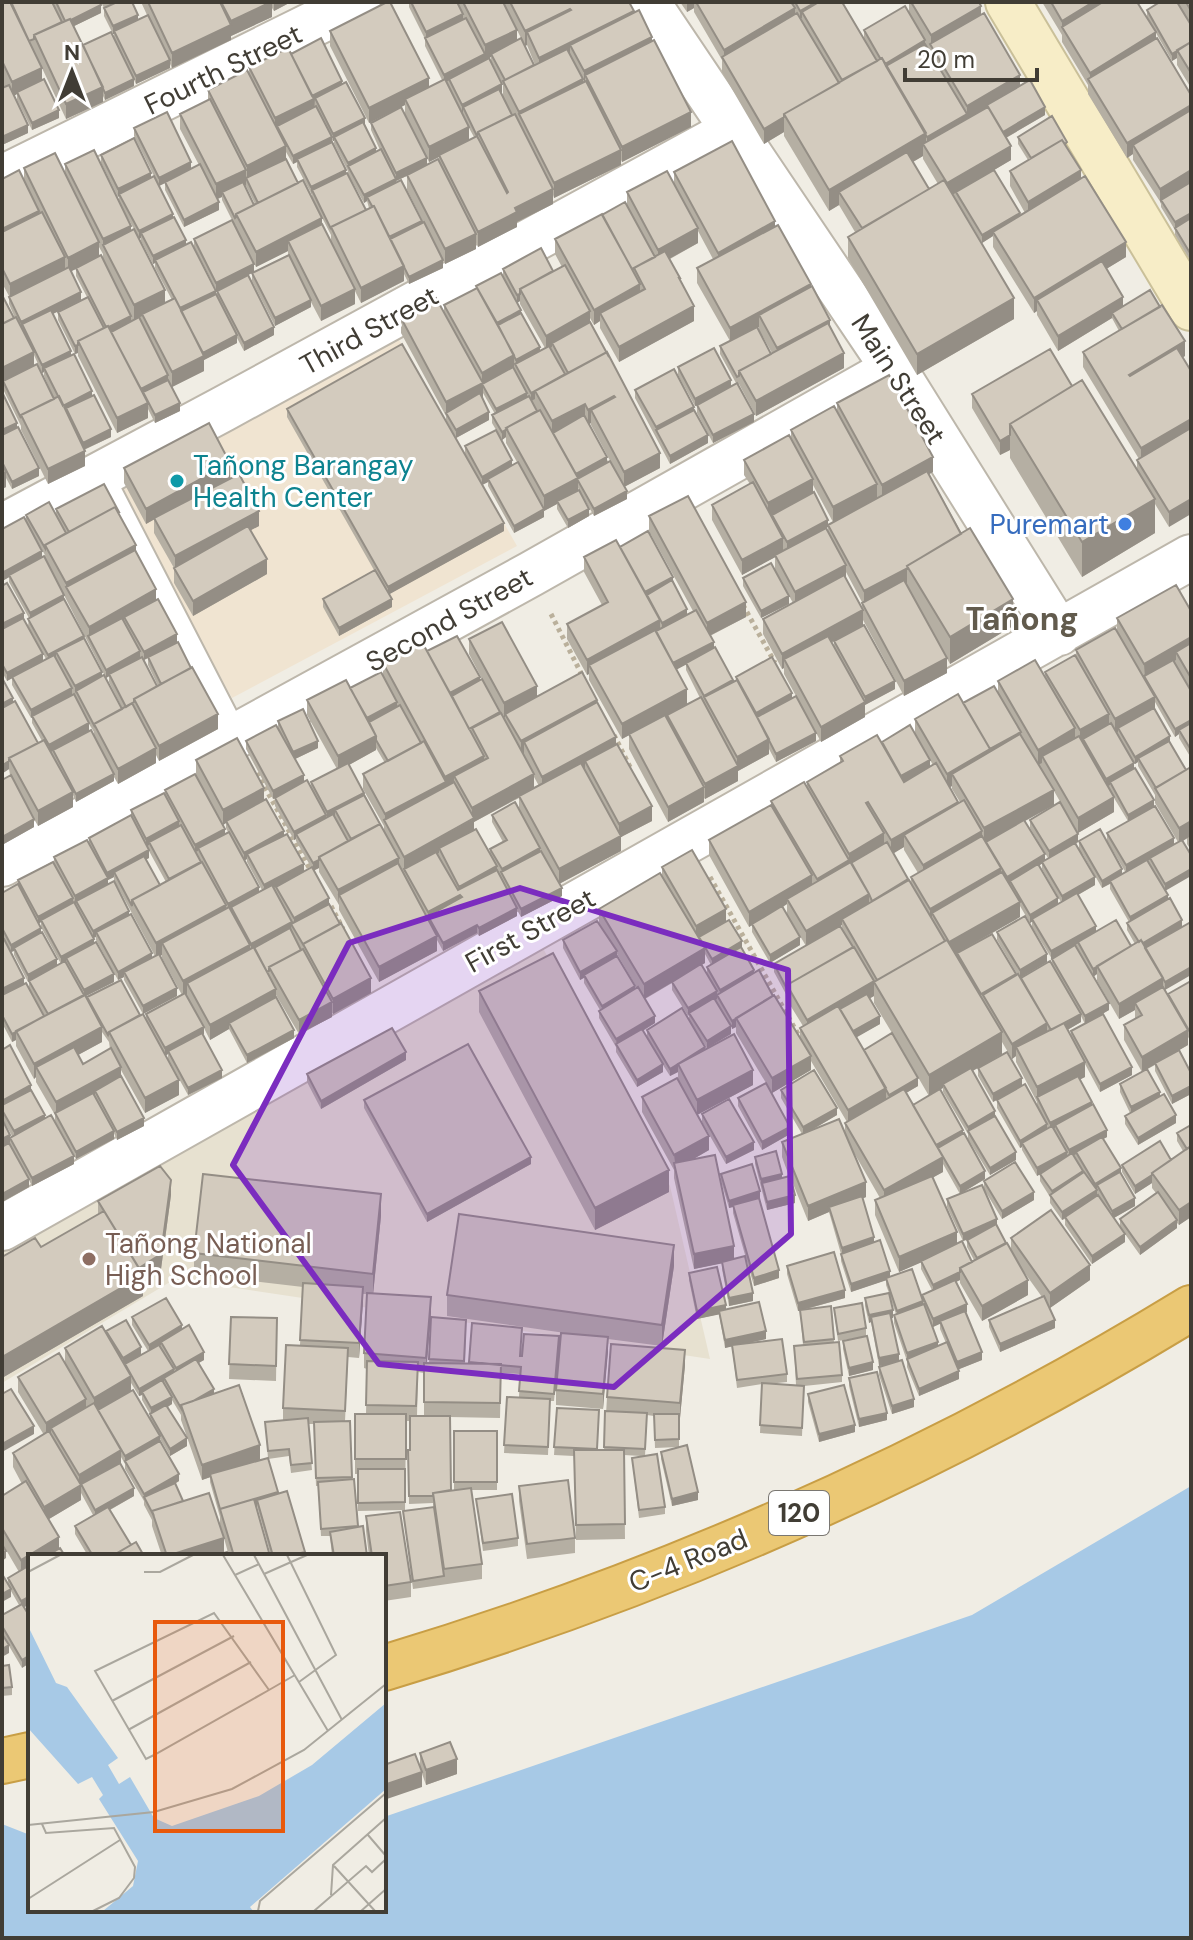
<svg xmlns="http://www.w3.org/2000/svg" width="1193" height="1940" font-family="'DM Sans',sans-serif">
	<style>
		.commercial { fill: #f0e4d1 }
		.education { fill: #e7e1d0 }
		.water { fill: #a7c9e6 }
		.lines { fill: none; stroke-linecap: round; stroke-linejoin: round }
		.lane-casing { stroke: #bdb7ab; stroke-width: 26 }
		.street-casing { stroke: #bdb7ab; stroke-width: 48 }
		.secondary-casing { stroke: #cac099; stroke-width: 48 }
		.highway-casing { stroke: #c89e45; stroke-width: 48 }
		.path { stroke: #bab09b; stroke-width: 5; stroke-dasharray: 4 4; stroke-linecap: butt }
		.lane { stroke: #fff; stroke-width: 22 }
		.street { stroke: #fff; stroke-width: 44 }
		.secondary { stroke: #f7edc7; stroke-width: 44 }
		.highway { stroke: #ebc874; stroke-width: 44 }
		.wall { fill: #b5afa3; fill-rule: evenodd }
		.shaded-wall { fill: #948e85 }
		.building { fill: #d3cbbe; stroke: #948e85; stroke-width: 2 }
		.marked { fill: #7b2cbf; fill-opacity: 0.2; stroke: #7b2cbf; stroke-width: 6; stroke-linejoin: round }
		.culture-dot { fill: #0f9aa8; stroke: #fff; stroke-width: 3 }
		.shop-dot { fill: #3f7fe0; stroke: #fff; stroke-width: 3 }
		.education-dot { fill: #8d6e63; stroke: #fff; stroke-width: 3 }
		.labels { text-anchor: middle; stroke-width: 6; stroke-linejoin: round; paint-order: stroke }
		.shield { fill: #fff; stroke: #7a7772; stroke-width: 2 }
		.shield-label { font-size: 26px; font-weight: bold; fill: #413d35 }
		.street-label { font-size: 28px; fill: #413d35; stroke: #fff }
		.culture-label { font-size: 28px; fill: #0d838f; stroke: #fff; text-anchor: start }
		.shop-label { font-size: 28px; fill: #366cbe; stroke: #fff; text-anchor: end }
		.education-label { font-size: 28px; fill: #785e54; stroke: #fff; text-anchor: start }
		.quarter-label { font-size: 32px; font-weight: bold; fill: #625b4d; stroke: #fff }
		.inset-road { fill: none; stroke: #aaa79e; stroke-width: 2 }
		.view { fill: #e8590c; fill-opacity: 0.15; stroke: #e8590c; stroke-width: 4 }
		.inset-edge { fill: none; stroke: #413d35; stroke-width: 4 }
	</style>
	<rect width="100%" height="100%" fill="#f0ede4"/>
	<path class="commercial" d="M394,331L517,546L232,698L114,482Z"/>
	<path class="education" d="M537,937L670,1186L710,1359L175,1279L2,1383V1239Z"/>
	<path class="water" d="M1191,1486V1938H2V1824L30,1835V1910H384V1817L972,1615Z"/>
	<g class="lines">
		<g class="lane-casing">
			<path id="lane" d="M102,475L236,735"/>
		</g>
		<g class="street-casing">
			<path id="street" d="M647,2L894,369L1059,633
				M2,178L358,2
				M2,527L223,409L734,130
				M2,864L531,574L894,369
				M2,1228L1191,557"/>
		</g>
		<g class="secondary-casing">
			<path id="secondary" d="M1008,2L1191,308"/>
		</g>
		<g class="highway-casing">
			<path id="highway" d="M384,1668C667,1583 939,1462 1191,1308
				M2,1761L30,1755"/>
		</g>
		<path class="path" d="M743,605L775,663
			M551,614L583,677
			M614,735L631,769
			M257,773L312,873
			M710,877L799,1036
			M331,906L343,929"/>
		<use href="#lane" class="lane"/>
		<use href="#street" class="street"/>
		<use href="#secondary" class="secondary"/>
		<use href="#highway" class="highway"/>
	</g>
	<path class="wall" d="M2,2H100L101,13L74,26L83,45L134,86L105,100L103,96V102L66,119L42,68V80L59,118L32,130L17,100V94L14,96L28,133L2,145Z
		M101,2H132L138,20L147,15L141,2H291L274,11L272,8V17L231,36V40L172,68L170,64V68L136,84L114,39V34H113L104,16V8Z
		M409,2H503L517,40L534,65H535L527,45L525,46L503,2H629L634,13L652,41L691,127L622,162L621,160V165L554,198L553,195V204L517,222V227L478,247L476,243V249L445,264L407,190V176L396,181L422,223L443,268L409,284L404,274V281L361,303L355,291V304L321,321L311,302V307L275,326L252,281V273L288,255V251L256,267L236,229V225L235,226L222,200V197L218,199L219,210L184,227L165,190V183L159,186L186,245L217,297V291L194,247V239L254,272L225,287L274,335L244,351L237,338V343L204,360V371L172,387L180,411L155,423L148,409V418L117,433L78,356V353L75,354L58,320V312L87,297L76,276V269L71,271L81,300L53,314L71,355L92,396L111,437L84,450L85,466L48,484L21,430V426L3,389L2,296L14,318H15L9,304V296L2,283V179H24V168L65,173V164L131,231L134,229L119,202V196L118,197L101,163V155L151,177L157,182L134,136V128L191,169L199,165L180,129V114L208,100V90L249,74V67L291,54L342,84L365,125L376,152L380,150L371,130V123L427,164L439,160V157L429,162L405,114V105L369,123L330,46V31L429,87L442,80L425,46V39L409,7ZM491,57V61L503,84V96L489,58ZM469,128L474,137L469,140ZM332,140L333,141H334V144L348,171V174L364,203L367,201L369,208L366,210L346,173ZM286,152L293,164L297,162V167L312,195V198L331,235V241L286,160ZM246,180V186L255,204L254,205L245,186L246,185ZM141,238V241L153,264L155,263V268L172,300L165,303L139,239ZM99,247L103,254V260L99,256ZM34,355L42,373L44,372V376L54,399L34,366Z
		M680,2H842L864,38V30L909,12V2L981,15L1020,86L1045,115L1006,138L1011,160L994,170L1020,216L1025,213L1010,186V171L1028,160L1018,144V137L1067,148L1081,179L1126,257L1106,269L1123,306L1185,356L1183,357L1169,527L1155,504V533L1082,577L1010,458V450L1000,455L972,408V394L1072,386L1137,471V460L1139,459L1083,367V352L1119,331L1112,318L1058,351L1037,315V311L1034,313L993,247V236L982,243L963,211L1014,319L917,375L848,258V237L855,232L839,205L829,211L784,136V132L764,144L722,72V60L694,12V8L687,12ZM923,156V159L938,184L929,189L913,162Z
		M1042,2H1137L1147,17V10L1160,2H1191V88L1177,65V58L1172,61L1156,33V39L1191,95L1190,260L1175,235V230L1161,207V203L1133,160V154L1127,158L1088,94V85L1062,42V35Z
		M674,172L775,226L811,287L830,327L844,368L756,416L739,384L738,385L754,422L713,443L697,413V406H695L678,375V367L731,386L736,383L720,354V346L730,341L697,283V268L713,259L698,231V243L670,259L680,281L694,321L619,362L600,328V321L594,325L590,318V322L660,468L624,487L591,425V423L589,424L627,499L594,516L578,488V491L589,516L568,528L557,509V504L544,511V517L514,533L488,486V482L482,485L465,454V446L512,465L517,462L506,443V437L502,440L492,423V415L495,414L483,393L482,398L489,420L456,438L446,420V416L401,333V318L444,312V305L476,288V286L521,313L540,351L545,348L520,304V301L517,303L503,276V269L553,271L562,267L555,254V239L602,215L627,205V192L674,183ZM759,327V330L772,353L771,354L757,328Z
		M635,390L694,411L708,443L670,464L635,398Z
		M2,392L39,476L12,489L6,478V487L2,489Z
		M837,403L933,472L929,474L1013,626L950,664L944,653L947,673L904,696L863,620V625L832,642L834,647V641L895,689L865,705V717L821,742L805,712L816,741L776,762L769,749V754L738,771V781L705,799L704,798V802L668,822L629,749V735L622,739L589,680V674L587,675L567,639V624L602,605L584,572V557L620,547L673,581L687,614L693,611L649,531V516L746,617L710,636L714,648L733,682L736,680V677L792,698L796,696L784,674V668L782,669L763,634V619L793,603L775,570V557L742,575L712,520V505L750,484L744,475V460L791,438V430L837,413ZM813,485L833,522L828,525V532L826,528L828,527L813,492ZM846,572L862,602V607L846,579ZM686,664V670L700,698L667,715V719L665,715L687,704L677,669Z
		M287,409L504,531L389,594L392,607L339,636L323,607V599L374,570L287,417Z
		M124,468L230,478L259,526L250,530L267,574L193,616L174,583V568L154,533V519L146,524L124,483Z
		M56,509L119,514L156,600L177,642L165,648L218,729L159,761L156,755V763L118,784L114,777V781L76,802L73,795V807L38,826L34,819V827L2,845V678L13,702L38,743L42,741L32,723V717L31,718L12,685V678L7,681L2,672V580L3,585L24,619L43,661L46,659L28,626L29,618L9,582V577L4,580L2,577V529L26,522V515H56ZM29,527L45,555V558L42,556ZM64,595L106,678L109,676V682L122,708L102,676L64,599ZM148,658V665L158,686H157L144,660ZM89,724L94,732V735L89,730ZM9,769L10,775L2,780V771L3,773Z
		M743,578L789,604L761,618L743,586Z
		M1191,611V758L1179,738V734L1175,737L1155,702V709L1170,743L1186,770L1191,767V850L1187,844V838L1183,841L1166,891L1165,990L1168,995L1191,981V1042L1188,1037V1045L1179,1050L1191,1073V1094L1172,1104L1155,1071V1065L1142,1072L1124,1040V1025L1135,1019V1010L1119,1019L1097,981V974L1094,976L1109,1010L1085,1024L1081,1016V1022L1067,1030L1071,1037V1031L1132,1075L1100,1092L1085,1064V1077L1080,1079L1107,1137L1103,1139L1135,1206L1114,1218L1125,1242L1092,1264L1065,1225V1219L1062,1220L1050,1203V1197L1040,1181V1174L1037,1176L1022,1150V1147L1020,1148L997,1108V1100L1008,1093L993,1102L978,1076V1068L1022,1086L1037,1105V1102L1016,1062V1056L1012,1059L1002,1042V1054L972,1071L1016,1160L990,1175L968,1139V1134L943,1092V1088L940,1089L985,1179L960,1194L943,1164V1172L933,1177L957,1244L972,1262L974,1260L967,1247V1240L963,1241L947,1207V1199L997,1226L1011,1250V1238L1090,1280L1050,1308L1047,1303L1055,1328L1000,1352L989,1327V1320L1042,1297L1019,1265L1028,1295L982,1321L960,1283V1280L956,1282L982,1360L959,1369V1379L919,1396L907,1367V1361L894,1323V1315L896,1314L891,1300L893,1318H891L899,1361L914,1407L892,1414L879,1375V1367L890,1364L879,1366L871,1322L869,1323L865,1306V1298L889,1293L886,1285V1280L851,1292L841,1261V1254L829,1212L808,1221L792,1181L795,1203L767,1210L755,1164V1157L782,1178L789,1176L782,1157V1142L802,1134L781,1098V1090L837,1115L812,1130L845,1132V1123L847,1122L811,1061V1070L772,1093L790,1134L762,1150L738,1106V1098L766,1083L736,1033V1027L732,1029L731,1026V1034L707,1048L689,1021V1015L688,1016L672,990V983L645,999L655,1023L643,1031L647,1037V1030L705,1050L753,1085L697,1115L709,1150L692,1160L753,1301L729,1306L722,1269V1263L694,1269L674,1178V1170L642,1112V1097L696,1113L678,1079V1072L670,1076L663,1065V1072L637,1087L616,1052V1047L599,1018V1011L600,1010L584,983V978L580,980L563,948V940L599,924V909L662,876V867L726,922L754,973L773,996L800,1038V1028L803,1026L787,1000V996L774,972V964L842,929V925L806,946L787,914V904L783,907L800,945L770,963L752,932V925L749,927L709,855V840L771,805V801L807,788V782L840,763V756L882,743L930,767L933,765L915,734V719L998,693V681L1045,677V672L1076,656V650L1117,631V618ZM1129,755L1135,764L1138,762V766L1155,795V803L1178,842L1174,845L1134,769ZM952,786V789L960,802L958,803L950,787ZM1054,791L1078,833L1114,812V798L1128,821L1107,833V841L1126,873L1122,875L1079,841V849L1076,844L1078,842L1030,820V828L1048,858L1045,860L1025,821L1054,805ZM904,847V850L918,873L911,877V883L908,881L893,853ZM1082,853L1102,888L1110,884V889L1129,922L1127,923V930L1135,944L1131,946L1096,932L1078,895L1095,885ZM1042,863V869L1061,902L1058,904L1039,865ZM1020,906L1030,923L1032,921V927L1052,959V964L1021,979L1020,978L1047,962L997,932V940L1017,974L1016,975L957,953V957L956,954L1020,917ZM617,954L637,988L635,989L617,956ZM705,954L711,965L707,967V974L701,965L705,963ZM874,989V1003L892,1033L864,1050L856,1037L880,1024L870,998L874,996ZM901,1048L929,1096L913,1105L906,1093L918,1086ZM853,1151L880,1198L875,1200V1215L899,1272L921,1262V1269L932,1290L922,1295V1299L890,1276L874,1242L862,1199L866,1197ZM940,1323V1329L946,1343L938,1346L933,1327Z
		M469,639L537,697L597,703L652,821L621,837V851L559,884L540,849L562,896L521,917L517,910V916L479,936L477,933L443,951L437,940V951L379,982L339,910V905L319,872V868L314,870L371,993L333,1014L332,1013V1017L299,1034L276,995V997L294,1038L247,1063L229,1029L210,1040L204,1028L203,1035L222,1078L188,1095L168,1059V1054L165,1056L179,1095L145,1113L121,1070V1076L144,1126L117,1140L114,1133V1139L76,1159L55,1121V1115L36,1082V1077L34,1079L16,1046V1040L12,1042L2,1023V893L18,884V880L54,863V857L89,842V838L131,815V810L165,794V790L196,775V760L264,800L304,872L311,867L296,841V839L294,840L275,806V798L277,797L273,799L246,749V741L278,728V721L318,748L295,759L304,782L311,787V782L337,769L307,715V700L350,688L383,676V663L427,651L480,680L482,679L469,654ZM376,748L385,763L363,774V789L384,826V830L349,765L376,750ZM534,777L539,786L534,788ZM519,798V810L492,815V822L503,842L490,849V854L474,829V822ZM226,823V828L228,832L225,834L223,825ZM149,851L166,882L160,885L146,859L149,858ZM247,859V862L262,890L259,892L244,860ZM114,877V880L155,956L152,958L129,915L108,885V880ZM41,922V927L61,964L57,966L41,932L39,924ZM96,937V940L118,980L124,977V980L143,1014L140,1015L87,999L86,996L114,982L94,942L93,938ZM14,951V955L28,982H29V988L24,984L11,952ZM162,955V958L182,995L146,1014V1020L143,1014L177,996L160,956ZM102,1032L109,1042L110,1049L83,1064L78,1055L102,1042Z
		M479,991L669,1192L595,1230L479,1012Z
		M2,1038V1049L10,1045L31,1085V1090L45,1115V1118L51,1115L74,1156V1164L32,1186L29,1180V1187L2,1202V1119L10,1135V1138L12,1136L2,1118Z
		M406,1060L321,1109L307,1082V1074Z
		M1120,1084L1160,1096L1176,1123L1138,1145L1125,1124V1116L1130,1113L1120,1092Z
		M364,1100L531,1164L427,1222L364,1108Z
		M702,1114L754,1150L726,1164L702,1122Z
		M1191,1125V1217L1179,1225L1177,1223V1228L1140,1255L1120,1227V1219L1156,1193L1152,1188V1183L1135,1194L1122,1172V1165L1171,1160L1183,1151L1177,1141V1133Z
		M721,1174L760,1199H759L779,1278L754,1286L733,1213V1207L729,1208L721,1181Z
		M984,1181L1034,1200L1002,1219L984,1189Z
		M171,1195L161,1269L143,1280V1296L2,1378V1257L41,1247L98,1214V1201Z
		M381,1216L373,1294L431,1312L427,1363H429L431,1317L466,1320L465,1364H469L472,1323L521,1356L559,1344L554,1401H550L548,1455L504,1453L507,1397H519L520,1374L501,1373L500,1418L450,1417L451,1490H454V1431H497V1490H471L482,1564V1579L413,1589L403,1511L433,1507V1503L409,1504L408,1450H410V1421H406L405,1510L358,1511V1474H355V1414H366L367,1369L364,1368V1353L367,1294H363L359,1358L348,1357L345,1421H350L352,1479L358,1526L367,1556H332L330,1536H321L318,1486H316L314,1424H308L312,1470L291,1473L289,1456L268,1459L278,1494L305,1556H271L257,1506H256L270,1556H229L220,1524V1517L210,1482V1477L202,1480L181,1420V1415L172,1400V1404L168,1407L187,1446L170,1456L160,1439V1441L179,1481L175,1484L183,1501L224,1553L228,1556H162L152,1526V1520L144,1505V1501L125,1469V1464L121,1457V1464L134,1496L110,1510L131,1545L144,1556H88L75,1534V1526L93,1515L81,1493V1500L49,1519L30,1556V1615V1604L24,1607L22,1668L2,1634V1615L19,1605L11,1591V1597L8,1584V1578L19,1572L2,1543V1496L22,1484L13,1467V1453L44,1435L18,1392V1377L65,1362V1348L106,1334V1331L141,1355L148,1351L132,1325V1317L182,1329L204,1360L198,1363L214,1394L260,1460L268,1458L265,1422L283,1420V1408L300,1345L303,1287L194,1274V1253ZM418,1372L424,1373V1416H417ZM131,1383L139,1396L142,1395V1400L150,1414V1419L131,1391Z
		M674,1266L662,1346L608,1339L603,1409L556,1405V1390L572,1334L447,1316V1295Z
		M787,1266L845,1298L803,1310L831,1306L834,1342L842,1375V1382L804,1386L802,1436L760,1433L762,1384L737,1388L732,1346L725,1348L719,1314L697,1319L689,1280V1273L726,1309L766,1339L743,1344L787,1374V1382L768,1384L796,1385L794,1346L803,1345L800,1311H798L787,1274Z
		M834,1308L866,1328V1336L873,1370L849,1376L843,1349V1341L862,1337L838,1341Z
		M231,1317L277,1318L276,1381L229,1379Z
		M685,1365L680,1418H679V1447L698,1500L672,1506L661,1459V1452L679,1447L655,1448L654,1416L647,1415L645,1456L665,1507V1514L639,1518L632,1458L641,1456L624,1455L625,1539L576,1540L574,1456L554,1455L557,1408L599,1410L597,1450H604L607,1397Z
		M849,1378L887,1420L859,1427L849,1386Z
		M808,1394L855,1432L819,1442L808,1402Z
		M519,1486L575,1538V1553L527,1559L519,1501Z
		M476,1499L518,1538V1546L483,1551Z
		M366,1516L411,1582V1597L384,1601V1556H369L366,1531Z
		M2,1666L12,1687V1695L2,1696Z
		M420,1753L457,1774L426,1785L420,1768Z"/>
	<path class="shaded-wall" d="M272,2V17L231,36V40L172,68V53L231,25V21Z
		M274,2H291L274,11Z
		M687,2H694V8L687,12Z
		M816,2H830L802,12V18L800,19V11Z
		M1093,2H1118L1062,28V21Z
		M101,5V13L66,30V22Z
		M981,6V21L931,45V35Z
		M795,8V23L724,62V50Z
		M570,9V24L527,32V45L525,46V31Z
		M634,11V26L570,45V58L539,73V58Z
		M463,14V22L426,40V32Z
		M138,15V22L114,31V34H113V26Z
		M517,30V44L491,54V57L485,60V62L444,83V75L485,54V45Z
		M1156,32V47L1090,82V73Z
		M652,37V52L585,75V86H584V71Z
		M925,40V48L888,70L884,65Z
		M1177,51V58L1172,61V54Z
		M170,60V68L136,84V76Z
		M42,68V83L17,92V94L12,97V82Z
		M1020,75V90L987,105V109L927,152V137L967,114V106Z
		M429,78V93L405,99V105L369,123V108Z
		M134,79V86L105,100V93Z
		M583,79V94L519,114V127V112Z
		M342,81V89L315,98L314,113L275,133V118L311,97Z
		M502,84V92L465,111L463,107V112L462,113V105Z
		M103,87V102L66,119V104Z
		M1191,105V120L1133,145V154L1127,158V143Z
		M1045,107V115L1002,140V132Z
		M59,110V118L32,130V123Z
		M691,112V127L622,162V147Z
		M784,117V132L764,144V129Z
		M365,118V125L334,137V141H333V134Z
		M28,125V133L2,145V137Z
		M469,127V142L429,162V147Z
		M926,133V149L923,144V156L845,201L839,192V205L829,211V190Z
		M332,137V144L297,159V162L293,164V156Z
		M286,146V161L247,181V166Z
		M1011,146V160L947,198V183Z
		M376,148V156L348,166V163Z
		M621,150V165L554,198V183Z
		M427,158V166L396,181V173Z
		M191,162V170L159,186V178Z
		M246,170V185L224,196L222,192V197L216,199V184Z
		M346,170V177L312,190L311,195V187Z
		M1081,170V185L1028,217V202Z
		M1191,170V185L1161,200L1160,204V189Z
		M151,173V181L119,194V196L118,197V189Z
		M396,179V187L367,197V201L364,203V195Z
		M553,189V204L517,222V227L478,247V232L515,208Z
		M219,202V210L184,227V220Z
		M39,211V226L2,244V229Z
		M1020,213V221L993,232V236L982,243V235Z
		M1191,213V221L1175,230V222Z
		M173,214V221L141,233V238L139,239V231Z
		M322,218V233L288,241V251L256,267V252Z
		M422,221V229L392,244L388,238Z
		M775,221V236L718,268V253Z
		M131,226V241L103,245V254V239Z
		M698,228V243L658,265V250Z
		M476,234V249L445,264V249Z
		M186,240V248L155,260V263L153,264V256Z
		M99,242V257L68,273V258Z
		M1126,242V257L1042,308L1037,300V311L1034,313V298Z
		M65,257V272L10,299V284Z
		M443,260V268L409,284V277Z
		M254,264V272L216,291V283Z
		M404,266V281L361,303V288Z
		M640,284V299L600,313V321L594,325V310Z
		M811,284V299L759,315V327L730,342V328Z
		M355,289V304L321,321V306Z
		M165,290V305L134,320V305Z
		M216,291V298L180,316V308Z
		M81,292V300L24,328L22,324V329H21V322Z
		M520,294V301L517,303V295Z
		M1123,297V312L1112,313V318L1058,351V336Z
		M1014,298V319L917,375V354Z
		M311,300V307L275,326V318Z
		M694,306V321L619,362V347Z
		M521,310V318L500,329L497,323Z
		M590,311V326L552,343V347L546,351V336Z
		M131,316V323L107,336V328Z
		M830,320V335L777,363V348Z
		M274,327V335L244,351V343Z
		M237,335V343L204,360V371L172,387V372L202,353Z
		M1185,341V356L1129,390V375Z
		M78,345V353L75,354V346Z
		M540,347V355L516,367V360Z
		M71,351V359L44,368V372L42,373V365Z
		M34,352V367L2,383V368Z
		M844,353V368L756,416V401Z
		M514,355V370L483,385V398L448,416L446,414V402L482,383V373Z
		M168,375V383L144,395L140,390Z
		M731,380V387L695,406V399Z
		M92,391V399L66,408V412L63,406Z
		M535,391V399L531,401V393Z
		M527,393V400L496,417V409Z
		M614,396V411L591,410V423L588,425V410Z
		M148,403V418L117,433V418Z
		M180,403V411L155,423V415Z
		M585,404V419L552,436V421Z
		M694,407V414L656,430V435V427Z
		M489,412V420L456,438V430Z
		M754,414V422L713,443V435Z
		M1191,419V434L1141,463V448Z
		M17,423V431L2,438V430Z
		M111,429V437L83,450V443Z
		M506,430V437L502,440V432Z
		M708,435V443L670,464V456Z
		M1010,435V450L1000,455V441Z
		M85,451V466L48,484V469Z
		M660,453V468L624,487V472Z
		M607,457V465L578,480V493L557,501V504L544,511V517L514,533V526L544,510V496L575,474Z
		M933,457V472L882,500V485Z
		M512,460V468L488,479V482L482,485V477Z
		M230,463V478L146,524V509Z
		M39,468V476L12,489V482Z
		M6,472V487L2,489V474Z
		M813,479V494L768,518V503Z
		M877,484V499L833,522V507Z
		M627,491V499L594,516V509Z
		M1155,499V533L1082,577V542Z
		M1191,499V514L1169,527V512Z
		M589,509V516L568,528V520Z
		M259,511V526L175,571V556Z
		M828,520V527L787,549V542Z
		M504,523V531L388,595V587Z
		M783,538V553L742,575V560Z
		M136,545V560L66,587V598V583Z
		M42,551V559L4,580V572Z
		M267,559V574L193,616V601Z
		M846,565V580L795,607V592Z
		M907,568V583L864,606V591Z
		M673,577V585L648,598L644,592Z
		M156,589V604L124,617V622L89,638V627Z
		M64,595V602L30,621V613Z
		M789,596V604L761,618V611Z
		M392,599V607L339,636V628Z
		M1013,599V626L950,664V637Z
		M746,602V617L707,637V623Z
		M687,609V617L662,631V623Z
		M863,610V625L788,666L784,659V668L782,669V654Z
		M24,613V621L2,632V624Z
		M660,620V635L589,665V674L587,675V660Z
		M177,634V642L144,660V652Z
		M84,636V643L56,652V658L48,662V655Z
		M1191,637V652H1176V660L1145,678L1144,664Z
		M714,642V650L672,672V664Z
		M140,651V659L106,678V670Z
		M43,654V662L7,681V673Z
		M947,658V673L904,696V681Z
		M102,672V680L76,691L75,694V686Z
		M480,677V684L453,699L449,694Z
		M895,681V689L865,705V717L821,742V727L865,702V697Z
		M537,686V701L505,714V717L504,718V703Z
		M72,688V695L31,718V710Z
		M687,689V704L622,739V724Z
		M792,693V701L756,718V713Z
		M1155,697V712L1118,728V732L1115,734V719Z
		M13,698V706L2,712V704Z
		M597,700V715L524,742V755L521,756V741Z
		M397,702V709L368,725L366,719Z
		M218,714V729L159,761V746Z
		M1109,714V728L1083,739V743L1080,745V730Z
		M1191,720V727L1179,730V734L1175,737V729Z
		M89,723V731L49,753V745Z
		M1075,728V743L1042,756V763L1038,765V750Z
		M1021,732V739L952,774V786L947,789V774Z
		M816,733V741L776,762V754Z
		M376,736V750L338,771V756Z
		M1170,736V744L1138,758V762L1135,764V757Z
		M616,737V752L585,761V768L542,792V777Z
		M769,739V754L738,771V781L705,799V784L737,767V757Z
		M318,741V748L293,760V752Z
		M156,748V763L118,784V769Z
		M484,756V771L454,776V787L385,823V814L445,782V777Z
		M930,760V767L901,784V776Z
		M9,761V769L3,773V765Z
		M1134,763V771L1110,782V785L1106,787V779Z
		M114,774V781L76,802V794Z
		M534,774V789L474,822V833L439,848V853L404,872V857L472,820V808Z
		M304,775V783L273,799V791Z
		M704,787V802L668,822V807Z
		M264,788V803L226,821V823L223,825V810Z
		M1054,790V805L984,843V828Z
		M73,792V807L38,826V811Z
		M364,793V800L335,810V816L327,820V812Z
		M1114,797V812L1078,833V818Z
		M1154,800V808L1128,822V815Z
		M958,802V817L904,835V847L891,855V840Z
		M652,806V821L621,837V851L559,884V869L619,837V824Z
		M326,815V822L296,834V839L294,840V832Z
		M34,819V827L2,845V837Z
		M179,821V829L149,842V845L146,847V839Z
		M1191,821V836L1179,843V828Z
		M225,829V836L198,848V851L195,852V845Z
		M284,831V839L247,854V859L244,861V853Z
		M982,831V846L923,880V865Z
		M884,833V848L817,894V879L849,860V854Z
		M1078,834V842L1049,859V851Z
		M1174,838V846L1126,873V865Z
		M540,848V856L502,873V869Z
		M149,850V858L116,876L114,872V877L108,880V886L75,904V896L107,878V873Z
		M1045,854V862L1007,885V877Z
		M399,858V873L339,895L338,905V890Z
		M319,860V868L313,871V863Z
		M304,864V872L264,893V885Z
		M497,866V874L459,894V887Z
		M1001,868V883L932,913V923L930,924V909Z
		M1122,869V877L1102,888V881Z
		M1191,869V876L1165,891V884Z
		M812,875V890L787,899V904L749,927V912Z
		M1095,877V885L1062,904V896Z
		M259,887V894L231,907V910L228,911V904Z
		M562,888V896L521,917V909Z
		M869,894V909L842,919V925L806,946V931Z
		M460,895V902L428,916V912Z
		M1168,895V903L1130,924V917Z
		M73,898V905L41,920V922L38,924V917Z
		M329,898V906L294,926V918Z
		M1058,898V906L1030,923V915Z
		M1020,902V917L949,957V942Z
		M226,905V920L162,943V955L156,958V943Z
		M517,908V916L479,936V928Z
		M726,909V924L696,941V926Z
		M129,911V919L96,932V937L93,938V931Z
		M1182,920V928L1140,952V945Z
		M292,922L291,930L251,952V944Z
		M477,925V933L443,951V943Z
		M1096,926V933L1051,959V951Z
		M41,928V935L14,948V951L11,952V945Z
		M437,936V951L379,982V967Z
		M800,937V945L770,963V955Z
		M94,939V947L66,958V962L61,965V957Z
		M742,941V949L712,966V959Z
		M250,945V960L187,983V994L183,996V981Z
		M705,948V963L644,999V984Z
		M617,951V959L580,980V972Z
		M152,953V961L124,972V977L118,980V972Z
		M1047,954V962L1020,978V970Z
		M57,959V967L28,982V975Z
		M1097,967V974L1093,977V969Z
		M1191,967V975L1165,990V982Z
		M754,970V978L720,998V990Z
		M114,974V982L84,997V990Z
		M24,978V985L2,997V989Z
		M371,978V993L333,1014V999Z
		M1163,978V993L1135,1003V1010L1119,1019V1004Z
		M874,981V996L807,1034V1020Z
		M635,986V994L602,1013V1006Z
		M177,988V996L143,1014V1006Z
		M276,989V1004L229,1023V1029L210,1040V1025Z
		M717,991V999L691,1015L689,1013L688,1016V1008Z
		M332,1002V1017L299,1034V1020Z
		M1109,1003V1010L1085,1024V1016Z
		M1081,1014V1022L1052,1039V1031Z
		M655,1016V1023L617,1046L616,1039Z
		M880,1016V1024L852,1040V1032Z
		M736,1019V1027L732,1029V1021Z
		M1047,1023V1038L1016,1047V1056L1012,1059V1044Z
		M731,1026V1034L707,1048V1041Z
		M102,1027V1042L41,1075L36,1067V1077L34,1079V1064Z
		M204,1027V1034L168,1051V1054L165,1056V1048Z
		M294,1030V1038L247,1063V1055Z
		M1188,1030V1045L1142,1072V1057Z
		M16,1032V1040L12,1042V1034Z
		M1002,1032V1054L945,1087L943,1084V1088L929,1096V1075Z
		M705,1047V1055L678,1064V1072L670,1076V1069Z
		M406,1052V1060L321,1109V1101Z
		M811,1056V1070L772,1093V1078Z
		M1085,1062V1077L1039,1101L1037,1097V1087Z
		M663,1064V1072L637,1087V1080Z
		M121,1067V1081L95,1091V1096L56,1117V1102Z
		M1132,1067V1075L1100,1092V1084Z
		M222,1070V1078L188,1095V1088Z
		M753,1070V1085L697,1115V1100Z
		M918,1078V1086L889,1103V1095Z
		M1022,1078V1086L993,1102V1094Z
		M179,1080V1095L145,1113V1098Z
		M31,1085V1092L2,1109V1101Z
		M1191,1086V1094L1172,1104V1096Z
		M886,1088V1103L848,1125V1110Z
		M1160,1092V1100L1131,1114V1107Z
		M1092,1102V1109L1055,1125V1128L1050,1131V1123Z
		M837,1108V1115L803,1135V1127Z
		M995,1111V1119L968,1131V1127Z
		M45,1115V1123L14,1139V1131Z
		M1176,1115V1123L1138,1145V1138Z
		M144,1118V1126L117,1140V1132Z
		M1047,1124V1132L1022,1143V1147L1020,1148V1141Z
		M790,1127V1134L762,1150V1142Z
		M963,1130V1137L940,1151L936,1145Z
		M1107,1130V1137L1069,1158V1150Z
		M114,1131V1139L76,1159V1152Z
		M10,1135V1142L2,1147V1139Z
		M709,1136V1150L676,1169L674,1155Z
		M754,1142V1150L726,1164V1157Z
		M1016,1152V1160L990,1175V1168Z
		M1067,1152V1159L1037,1176V1168Z
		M74,1156V1164L32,1186V1178Z
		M531,1157V1164L427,1222V1214Z
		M943,1157V1172L884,1205V1190Z
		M1121,1168V1176L1097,1185V1197L1062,1220V1212L1095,1191V1184Z
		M669,1170V1192L595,1230V1208Z
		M985,1171V1179L960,1194V1186Z
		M1083,1171V1178L1052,1199V1191Z
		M782,1174V1181L762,1183L761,1187V1179Z
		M1152,1175V1183L1135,1194V1186Z
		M29,1179V1187L2,1202V1194Z
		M171,1180V1195L161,1269L143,1280V1296L2,1378V1357L139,1268Z
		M866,1182V1197L830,1212L829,1207V1212L808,1221V1206Z
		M760,1191V1199L729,1208V1201Z
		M1034,1192V1200L1002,1219V1211Z
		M381,1194V1216L373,1295V1274Z
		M795,1195V1203L767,1210V1202Z
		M1135,1198V1206L1112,1219V1211Z
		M1191,1202V1217L1179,1225V1210Z
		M997,1219V1227L963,1241V1234Z
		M1177,1220V1228L1140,1255V1247Z
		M957,1232V1247L899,1272V1257Z
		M1125,1234V1242L1092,1264V1256Z
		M874,1237V1245L842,1255V1248Z
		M674,1245V1266L662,1346V1325Z
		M734,1246V1261L694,1269V1254Z
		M1090,1265V1280L1050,1308V1293Z
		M779,1270V1278L754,1286V1278Z
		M890,1271V1279L851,1292V1284Z
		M960,1272V1280L933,1293V1285Z
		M1028,1280V1295L982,1321V1306Z
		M363,1287V1302L359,1358V1343Z
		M845,1290V1298L798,1311V1303Z
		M753,1293V1301L729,1306V1298Z
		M431,1297V1312L426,1373V1358Z
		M923,1301V1309L897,1318V1311Z
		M967,1304V1312L933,1327V1319Z
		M726,1305V1313L697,1319V1311Z
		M893,1310V1318L872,1322L871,1317V1322L869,1323V1315Z
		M1055,1320V1328L1000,1352V1344Z
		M182,1325V1333L161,1342V1345L149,1352V1345Z
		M766,1331V1339L725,1348V1340Z
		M608,1337V1352L603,1409V1394Z
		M938,1342V1350L907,1361V1353Z
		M141,1347V1355L123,1366V1358Z
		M685,1350V1365L680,1418V1403Z
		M204,1352V1360L176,1376V1368Z
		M982,1352V1360L957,1370V1362Z
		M899,1354V1362L879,1366V1358Z
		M873,1362V1370L849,1376V1368Z
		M174,1369V1376L164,1378V1382L142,1392V1395L139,1396V1389Z
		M959,1371V1379L919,1396V1389Z
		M131,1376V1391L94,1413V1398Z
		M214,1389V1396L182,1407Z
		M172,1397V1404L151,1416V1408Z
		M86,1399V1414L51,1428V1435L46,1438V1423Z
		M914,1399V1407L892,1414V1406Z
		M887,1413V1420L859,1427V1419Z
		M855,1425V1432L819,1442V1434Z
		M34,1426V1434L2,1452V1444Z
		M160,1436V1443L125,1461V1456Z
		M187,1438V1446L170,1456V1449Z
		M260,1445V1460L202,1480V1465Z
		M121,1450V1465L81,1485V1500L44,1522V1507L79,1487V1475Z
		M179,1474V1481L146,1500L144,1497V1501V1494Z
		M134,1488V1496L95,1518V1510Z
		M278,1492V1500H257V1506L222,1516L220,1509V1517V1509Z
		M698,1492V1500L672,1506V1499Z
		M59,1537V1552L52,1556H30V1569L21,1575V1560Z
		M224,1538V1553L215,1556H169Z
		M6,1551V1558L2,1561V1553Z
		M305,1552V1556H289Z
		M11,1589V1597L2,1602V1594Z
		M30,1596V1604L21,1609V1601Z
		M9,1645V1653L2,1657V1649Z
		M30,1655V1663L22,1668V1660Z
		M457,1759V1774L426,1785V1770Z
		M422,1772V1787L384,1800V1785Z"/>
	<path class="building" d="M2,2H10L42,68L12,82L2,61Z
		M11,2H52L62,22L34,35V39L29,41Z
		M56,2H100L101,5L71,20L70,19L65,21Z
		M117,2H132L138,15L113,26L104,8Z
		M148,2H220L231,25L172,53Z
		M221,2H271L231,21Z
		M387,2H390L429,78L369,108L330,31Z
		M411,2H457L463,14L426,32Z
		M463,2H503L517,30L485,45Z
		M510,2H629L634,11L539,58L527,32L571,10L570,9L525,31Z
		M696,2H791L795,8L724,50Z
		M795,2H816L800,11Z
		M819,2H842L877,61L842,80L802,12Z
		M911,2H979L981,6L931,35Z
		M1051,2H1093L1062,21Z
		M1103,2H1137L1156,32L1090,73L1062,27Z
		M1160,2H1177L1191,25V42L1172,54L1147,10Z
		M1186,2H1191V11Z
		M905,6L925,40L885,64L882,58H880L864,30Z
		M639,10L652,37L584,71L570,45Z
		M797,13L839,83L784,114V117L764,129L722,57Z
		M984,13L1020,75L967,106L930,44Z
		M148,15L170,60L136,76L114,31Z
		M466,18L485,54L444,75L425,38Z
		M70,19L103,87L66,104L34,35Z
		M111,32L134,79L105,93L83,45Z
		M321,38L342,81L312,96L291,54Z
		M521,38L534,65L505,80L491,54Z
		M1157,38L1191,95V105L1127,143L1088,79Z
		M654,40L691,112L622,147L585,75Z
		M1191,42V73L1177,50Z
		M925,44L967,114L927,137L886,66Z
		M288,48L314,99L275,118L249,67Z
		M567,49L583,79L519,112L503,81Z
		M489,58L502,84L462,105L449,79Z
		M882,58L926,133L829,190L784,114Z
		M247,70L286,146L247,166L208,90Z
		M44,79L59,110L32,123L17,92Z
		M445,79L469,127L429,147L405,99Z
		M1030,80L1045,107L1003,132L987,105Z
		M586,81L621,150L554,183L519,114Z
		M346,82L365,118L333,134L315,98Z
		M9,85L28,125L2,137V88Z
		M499,89L512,115L478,132L477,136L463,107Z
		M210,99L246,170L216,184L180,114Z
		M316,106L332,137L293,156L277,126Z
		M401,107L427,158L396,173L371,123Z
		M988,107L1011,146L947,183L923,144Z
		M1191,110V170L1160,189L1133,145Z
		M167,112L191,162L159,178L134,128Z
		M515,114L553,189L515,208L517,212L478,232L439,155L477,136L507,193L508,192L478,132Z
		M1052,116L1067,142L1065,144L1062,140L1031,158L1018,137Z
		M363,122L376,148L348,163L334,137Z
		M134,138L151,173L118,189L101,155Z
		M1062,140L1081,170L1028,202L1010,171Z
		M732,141L775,221L718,253L674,172Z
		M332,142L346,170L311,187L297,159Z
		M381,149L396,179L364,195L348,166Z
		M94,150L131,226L103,239L65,164Z
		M907,152L929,189L862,228L839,192Z
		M55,153L99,242L68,258L24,168Z
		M286,159L298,183L258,203L246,178Z
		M438,159L476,234L445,249L407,175Z
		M200,164L219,202L184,220L165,182Z
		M19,170L39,211L2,229V179Z
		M994,170L1020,213L982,235L956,192Z
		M667,171L698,228L658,250L627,192Z
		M347,173L366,210L331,227V229L312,190Z
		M154,176L173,214L139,231L119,194Z
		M1085,176L1126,242L1034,298L993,232Z
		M303,180L322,218L256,252L236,214Z
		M401,180L422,221L389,237L374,206H372L367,197Z
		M944,180L1014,298L917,354L848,237Z
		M243,182L254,205L236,214V217L235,218L222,192Z
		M1191,182V213L1175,222L1161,200Z
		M625,202L655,257L632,269L602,215Z
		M374,206L404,266L361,288L331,227Z
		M42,212L65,257L10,284L2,268V232Z
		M602,214L640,284L594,310L555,239Z
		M174,217L186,240L153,256L141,233Z
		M1191,218V252L1190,253L1175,228Z
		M232,220L254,264L216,283L194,239Z
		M424,222L443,260L409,277L390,239Z
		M322,224L355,289L321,306L288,241Z
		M778,225L811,284L730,328L697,268Z
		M134,229L165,290L134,305L103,245Z
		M191,242L216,291L180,308L155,260Z
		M541,248L553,271L520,289V294L517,295L503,269Z
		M665,251L680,278H679L694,306L619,347L600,313L645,289L634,268Z
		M101,255L131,316L109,327L108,326L106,327L76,268Z
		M289,255L311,300L275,318L252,273Z
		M1102,261L1123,297L1058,336L1037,300Z
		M565,265L590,311L546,336L520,289Z
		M69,267L81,292L21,322L9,297Z
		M501,273L521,310L497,323L476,286Z
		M248,275L274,327L244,343L217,291Z
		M812,286L830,320L777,348L759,315Z
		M477,288L514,355L482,373L444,305Z
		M1150,290L1160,307L1122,329L1112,313Z
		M216,294L237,335L203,353L181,311Z
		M2,295L14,318L2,324Z
		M88,297L104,328L78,341V345L75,346L58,312Z
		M175,298L204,356L172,372L142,314Z
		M436,298L483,383L446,402L401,318Z
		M1162,305L1185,341L1129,375L1130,376L1177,348L1191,371V419L1141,448L1083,352Z
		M51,310L71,351L42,365L22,324Z
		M521,313L540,347L516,360L498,325Z
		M16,317L34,352L2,368V324Z
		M139,317L168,375L141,389L111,332Z
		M590,322L609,357L607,352L568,373L552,343Z
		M828,323L844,353L756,401L739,371Z
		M108,326L148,403L117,418L78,341Z
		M757,327L771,354L739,371V376L737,377L720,346Z
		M402,344L504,523L388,587L287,409Z
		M549,346L565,374L531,393L515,364Z
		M714,348L731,380L695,399L678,367Z
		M1050,349L1072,386L1010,424V435L1000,441L972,394Z
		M607,352L660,453L624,472L591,410L615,397L614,396L588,410L585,404L552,421L535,391Z
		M74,354L92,391L63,406L44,368Z
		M37,364L54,399L21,415V418L3,381Z
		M513,367L527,393L496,409L482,384Z
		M674,369L694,407L656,427L635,390Z
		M889,375L933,457L882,485L837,403Z
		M168,380L180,403L155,415L143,392Z
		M1082,380L1155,499L1082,542L1010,424Z
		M737,383L754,414L713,435L697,405Z
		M2,392L17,423L2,430Z
		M480,393L489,412L456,430L446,413Z
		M94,395L111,429L83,443L66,408Z
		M59,396L85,451L48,469L21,415Z
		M529,396L537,411L506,428L507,429L502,432L492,415Z
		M834,406L877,484L833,507L791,430Z
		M540,410L578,478L544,496L506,428Z
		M694,410L708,435L670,456L656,430Z
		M584,415L607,457L576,474L553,433Z
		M209,423L230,463L146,509L124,468Z
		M18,427L39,468L12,482L2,462V435Z
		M1191,428V499L1169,512L1137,460Z
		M496,430L512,460L482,477L465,446Z
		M789,435L813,479L768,503L744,460Z
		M610,461L627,491L594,509L577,479Z
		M518,462L544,509L514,526L488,479Z
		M2,463L6,472L2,474Z
		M927,471L961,534L907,566L908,568L864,591L828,525Z
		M239,474L259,511L175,556L154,518Z
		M753,482L783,538L742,560L712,505Z
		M104,484L119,512H118L115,507L69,532L56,509Z
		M579,490L589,509L568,520L557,501Z
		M814,492L828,520L787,542L772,515Z
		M688,496L746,602L707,623L649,516Z
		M49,502L66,533L45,545V548L26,515Z
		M115,507L136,545L66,583L45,545Z
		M24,517L42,551L4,572L2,570V529Z
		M248,526L267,559L193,601L174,568Z
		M826,528L846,565L795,592L775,555Z
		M970,528L1013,599L950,637L907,566Z
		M648,531L673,577L645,592L620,547Z
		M616,540L660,620L587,660L567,624L608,602L584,557Z
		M135,550L156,589L89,627L66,587Z
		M44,556L64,595L30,613L9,575Z
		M771,563L789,596L761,611L743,578Z
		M375,570L392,599L339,628L323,599Z
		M844,575L863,610L782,654L763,619Z
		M672,580L687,609L662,623L647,595Z
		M904,580L947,658L904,681L862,603Z
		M7,583L24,613L2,624V586Z
		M1176,585L1191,611V637L1144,664L1117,618Z
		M64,599L84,636L48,655L28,619Z
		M158,599L177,634L144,652L124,617Z
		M696,610L714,642L673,663L656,631Z
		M23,618L43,654L7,673L2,664V629Z
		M122,618L140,651L106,670L88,636Z
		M502,622L537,686L504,703L469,639Z
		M864,625L895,681L865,697L834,641Z
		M1115,628L1155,697L1115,719L1076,650Z
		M655,630L687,689L622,724L589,665Z
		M457,636L480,677L450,693L427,651Z
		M828,636L865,702L821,727L784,659Z
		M84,638L102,672L75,686L56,652Z
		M178,642L191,668L161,684L148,657Z
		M422,642L484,756L445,777L383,663Z
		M1191,643V678L1176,652Z
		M715,647L733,680L704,696L686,663Z
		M54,655L72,688L31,710L12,677Z
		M1075,655L1109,714L1080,730L1045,672Z
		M142,657L157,686L134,699V702L126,707L109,674Z
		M772,657L792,693L756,713L736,677Z
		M1035,660L1075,728L1038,750L998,681Z
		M1173,660L1191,691V720L1175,729L1144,676Z
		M192,667L218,714L159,746L134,699Z
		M381,672L397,702L367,718L350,688Z
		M582,672L597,700L521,741L505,714Z
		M104,675L122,709L94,724L95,727L76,691Z
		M2,678L13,698L2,704Z
		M482,679L500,712L469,729L452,696Z
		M346,680L376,736L338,756L307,700Z
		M737,680L769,739L737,757L704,697Z
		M994,686L1021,732L990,749L963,703Z
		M74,694L89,723L49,745L32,716Z
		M958,694L990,749L947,774L915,719Z
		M796,696L816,733L776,754L757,717Z
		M701,697L738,766L705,784L667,715Z
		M15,701L38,743L9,758V761L3,765L2,708Z
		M597,702L616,737L542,777L524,742Z
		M132,703L156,748L118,769L94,724Z
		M400,705L421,743L388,761L376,740V736L369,722Z
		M1154,708L1170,736L1135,757L1118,728Z
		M303,709L318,741L293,752L278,721Z
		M501,713L534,774L472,808L454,776L488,758L472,728Z
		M665,715L704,787L668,807L629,734Z
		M1111,723L1134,763L1106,779L1083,739Z
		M1191,723V750L1179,730Z
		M276,725L304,775L273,791L246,741Z
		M910,725L930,760L901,776L882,742Z
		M91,730L114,774L76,794L53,750Z
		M1020,734L1054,790L984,828L952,774Z
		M877,735L904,782L936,763L958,802L891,840L868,802L866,803L884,833L849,854L807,782L843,761L840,756Z
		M1079,736L1114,797L1078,818L1042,756Z
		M237,738L264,788L223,810L196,760Z
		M44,740L73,792L38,811L9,758Z
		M424,741L446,782L385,814L363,774Z
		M1169,741L1186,770L1156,788L1138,758Z
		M617,744L652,806L619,824L585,761Z
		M348,763L364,793L327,812L311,782Z
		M581,763L621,836L559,869L519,796Z
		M1191,767V821L1179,828L1155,788Z
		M1135,768L1154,800L1128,815L1110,782Z
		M195,774L225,829L195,845L165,790Z
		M11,775L34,819L2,837V780Z
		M307,780L326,815L294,832L275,798Z
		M454,782L474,818L404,857L384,820Z
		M804,782L849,860L817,879L771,801Z
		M164,793L179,821L146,839L131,810Z
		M364,795L380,824L351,839L335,810Z
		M266,799L284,831L244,853L226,821Z
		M964,800L982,831L923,865L904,835Z
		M515,802L540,848L502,869L490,849L507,840L492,815Z
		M1060,802L1078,834L1049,851L1030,820Z
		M771,805L812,875L749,912L709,840Z
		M1155,806L1174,838L1126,865L1107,833Z
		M333,814L348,841L319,857V860L313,863L296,834Z
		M131,815L149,850L107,873L89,838Z
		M1024,820L1045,854L1007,877L986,842Z
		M380,824L399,858L338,890L319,857Z
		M181,825L201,862L169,879L149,842Z
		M476,829L497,866L459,887L439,848Z
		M1100,829L1122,869L1102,881L1079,841Z
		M229,832L259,887L228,904L198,848Z
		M287,834L304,864L264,885L247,854Z
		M982,836L1001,868L930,909L911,877Z
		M87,840L108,878L75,896L54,857Z
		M1182,840L1191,855V869L1165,884L1150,858Z
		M887,842L908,879L872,901L869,894L851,863Z
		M1075,843L1095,877L1062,896L1042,862Z
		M692,850L726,909L696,926L662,867Z
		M541,851L562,888L521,909L501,872Z
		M436,852L458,890L497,870L517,908L479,928L477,925L443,943L428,916L462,897L460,895L428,912L404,869Z
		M144,856L160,885L132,900V906L114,872Z
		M1147,860L1168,895L1130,917L1110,881Z
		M53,862L73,898L38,917L18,880Z
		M202,862L226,905L156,943L132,900Z
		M851,862L869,894L806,931L787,899Z
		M398,863L437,936L379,967L339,895Z
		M1038,864L1058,898L1030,915L1010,881Z
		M312,867L329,898L294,918L276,887Z
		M1002,872L1020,902L949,942L932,913Z
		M660,873L705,948L644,984L599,909Z
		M909,880L945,941L877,980L842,919Z
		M114,881L129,911L93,931L76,901Z
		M18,884L41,928L11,945L2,928V893Z
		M272,885L292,922L251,944L231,907Z
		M1077,893L1096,926L1051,951L1032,919Z
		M1170,898L1182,920L1143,943L1141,940L1139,942L1127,923Z
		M74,902L94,939L61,957L41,920Z
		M329,904L340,924L303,944L304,946L291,924Z
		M782,906L800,937L770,955L752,924Z
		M229,907L250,945L183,981L162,943Z
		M131,914L152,953L118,972L96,932Z
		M1025,916L1047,954L1020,970L997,932Z
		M729,920L742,941L712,959L699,937Z
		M1116,920L1131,946L1093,969L1078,942Z
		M597,921L617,951L580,972L563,940Z
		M1191,922V967L1165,982L1145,948Z
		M341,923L371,978L333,999L303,944Z
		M840,926L853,947L787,985V989L774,964Z
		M290,928L301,950L269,967V971L267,972L254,948Z
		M42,932L57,959L28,975L14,948Z
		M992,934L1016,974L981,994L957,953Z
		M4,939L24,978L2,989V940Z
		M947,940L1002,1032L929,1075L874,982Z
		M1141,940L1163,978L1119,1004L1097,966Z
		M96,942L114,974L84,990L66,958Z
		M1075,945L1109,1003L1085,1016L1052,959Z
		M254,947L276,989L210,1025L187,983Z
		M741,947L754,970L720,990L707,967Z
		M854,947L874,981L807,1020L787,985Z
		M303,949L332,1002L299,1020L269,967Z
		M553,953L669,1170L595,1208L479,991Z
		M159,954L177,988L143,1006L124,972Z
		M617,956L635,986L602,1006L584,975Z
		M65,961L84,995L48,1014L29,981Z
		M1050,961L1081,1014L1051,1030L1021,978Z
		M701,964L717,991L688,1008L672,982Z
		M759,970L773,996L732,1021L717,995Z
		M1018,974L1047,1023L1012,1044L983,995Z
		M121,980L140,1015L109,1032L108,1035L87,997Z
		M1191,981V1034L1168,994Z
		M26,983L44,1016L12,1034L2,1015V995Z
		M638,987L655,1016L616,1039L599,1011Z
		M1163,987L1188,1030L1142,1057L1124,1025L1142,1015L1135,1003Z
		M185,993L204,1027L165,1048L146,1014Z
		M867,994L880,1016L853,1031L840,1009Z
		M85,995L102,1027L34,1064L16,1031Z
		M774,995L811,1056L772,1078L736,1018Z
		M276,997L294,1030L247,1055L229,1023Z
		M714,998L731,1026L707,1041L689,1013Z
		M838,1006L886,1088L848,1110L800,1028Z
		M682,1008L705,1047L670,1069L647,1030Z
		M143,1014L179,1080L145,1098L109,1032Z
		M1103,1014L1132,1067L1100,1084L1071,1031Z
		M1064,1023L1085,1062L1037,1087L1016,1047Z
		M392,1028L406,1052L321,1101L307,1074Z
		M642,1029L663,1064L637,1080L616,1044Z
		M202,1033L222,1070L188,1088L168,1051Z
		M892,1033L918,1078L889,1095L864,1050Z
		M734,1034L753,1070L697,1100L678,1064Z
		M468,1044L531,1157L427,1214L364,1100Z
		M10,1045L31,1085L2,1101V1050Z
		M74,1047L83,1064L111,1048L121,1067L56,1102L36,1067Z
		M1179,1050L1191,1073V1086L1172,1096L1155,1063Z
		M1007,1052L1022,1078L993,1094L978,1068Z
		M971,1068L995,1111L968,1127L943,1084Z
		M1147,1069L1160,1092L1131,1107L1120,1084Z
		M814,1070L837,1108L803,1127L781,1090Z
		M121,1076L144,1118L117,1132L95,1091Z
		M1078,1076L1092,1102L1050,1123L1037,1097Z
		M677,1078L709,1136L674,1155L642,1097Z
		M766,1083L790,1127L762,1142L738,1098Z
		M1025,1084L1047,1124L1020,1141L997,1100Z
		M904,1089L943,1157L884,1190L845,1123Z
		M940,1089L963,1130L936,1145L913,1105Z
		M31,1090L45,1115L14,1131L2,1110V1105Z
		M93,1093L114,1131L76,1152L55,1113Z
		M1164,1094L1176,1115L1138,1138L1125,1116Z
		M729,1099L754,1142L726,1157L702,1114Z
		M1093,1104L1107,1130L1069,1150L1055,1125Z
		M51,1115L74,1156L32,1178L10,1138Z
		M995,1116L1016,1152L990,1168L968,1131Z
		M2,1119L10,1135L2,1139Z
		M839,1119L866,1182L808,1206L782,1142Z
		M1191,1125V1146L1187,1149L1177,1133Z
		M1052,1126L1067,1152L1037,1168L1022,1143Z
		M964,1133L985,1171L960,1186L938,1148Z
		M1102,1137L1121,1168L1095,1184L1076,1152Z
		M1160,1141L1171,1160L1152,1173V1175L1135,1186L1122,1165Z
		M9,1143L29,1179L2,1194V1147Z
		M1191,1146V1202L1179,1210L1152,1173Z
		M776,1151L782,1174L761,1179L755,1157Z
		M1072,1153L1083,1171L1052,1191L1040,1174Z
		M715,1155L734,1246L694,1254L674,1163Z
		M1015,1162L1034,1192L1002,1211L984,1181Z
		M752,1164L760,1191L729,1201L721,1174Z
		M160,1166L171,1180L161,1254L139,1268L98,1201Z
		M1084,1172L1097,1190L1062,1212L1050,1195Z
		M1120,1172L1135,1198L1112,1211L1097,1185Z
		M203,1174L381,1194L373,1274L194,1253Z
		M790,1176L795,1195L767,1202L762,1183Z
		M932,1176L957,1232L899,1257L875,1200Z
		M982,1185L997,1219L963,1234L947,1199Z
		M1158,1192L1177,1220L1140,1247L1120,1219Z
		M1098,1195L1125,1234L1092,1256L1065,1217Z
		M862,1196L874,1237L842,1248L829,1207Z
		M759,1198L779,1270L754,1278L733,1205Z
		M1051,1210L1090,1265L1050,1293L1011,1238Z
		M104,1211L143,1275L2,1357V1257L35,1238L41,1247Z
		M459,1214L674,1245L662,1325L447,1295Z
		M996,1224L1006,1243L977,1258L967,1240Z
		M880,1240L890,1271L851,1284L841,1254Z
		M962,1241L972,1262L960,1268V1272L933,1285L921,1261Z
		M1007,1243L1028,1280L982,1306L960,1268Z
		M834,1252L845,1290L798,1303L787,1266Z
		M745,1256L753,1293L729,1298L722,1262Z
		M717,1267L726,1305L697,1311L689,1273Z
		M912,1269L923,1301L897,1311L886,1278Z
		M955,1280L967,1304L933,1319L922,1295Z
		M303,1283L363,1287L359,1343L300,1340Z
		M367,1293L431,1297L426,1358L364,1353Z
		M889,1293L893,1310L869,1315L865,1298Z
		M1044,1296L1055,1320L1000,1344L989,1320Z
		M166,1298L182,1325L149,1345L132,1317Z
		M759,1302L766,1331L725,1340L719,1311Z
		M862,1303L866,1328L838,1334L834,1308Z
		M924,1304L938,1342L907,1353L894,1315Z
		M831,1306L834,1339L804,1342L800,1310Z
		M965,1311L982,1352L957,1362L940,1321Z
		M890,1313L899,1354L879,1358L871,1317Z
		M231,1317L277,1318L276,1366L229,1364Z
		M431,1317L466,1320L464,1361L429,1359Z
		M126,1320L141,1347L123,1358L106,1331Z
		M472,1323L522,1328L520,1356H522L524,1334L559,1336L554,1394L519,1391L521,1367L469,1362Z
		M189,1325L204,1352L176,1368L161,1342Z
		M102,1326L131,1376L94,1398L65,1348Z
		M561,1333L608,1337L603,1394L556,1390Z
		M867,1336L873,1362L849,1368L843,1341Z
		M782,1339L787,1374L737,1380L732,1345Z
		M839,1342L842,1375L797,1379L794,1346Z
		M947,1342L959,1371L919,1389L907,1359Z
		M611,1344L685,1350L680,1403L607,1397Z
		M159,1345L174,1369L139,1389L125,1364Z
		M286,1345L348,1348L345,1411L283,1408Z
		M59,1353L86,1399L46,1423L18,1377Z
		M196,1359L214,1389L193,1401L181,1405V1408L164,1378Z
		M902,1360L914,1399L892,1406L879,1367Z
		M367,1361L418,1362L416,1406L366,1405Z
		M424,1363L501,1364L500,1403L424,1402Z
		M877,1372L887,1413L859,1419L849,1378Z
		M162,1380L172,1397L151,1408L142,1392Z
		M762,1383L804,1386L802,1428L760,1425Z
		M239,1385L260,1445L202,1465L181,1405Z
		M844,1385L855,1425L819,1434L808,1394Z
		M11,1389L34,1426L2,1444V1394Z
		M133,1390L160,1436L125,1456L98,1410Z
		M507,1397L550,1399L548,1447L504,1445Z
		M94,1403L121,1450L79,1475L51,1428Z
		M166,1405L187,1438L170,1449L150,1414Z
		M557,1408L599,1410L597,1449L554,1447Z
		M605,1411L647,1413L645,1449L604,1447Z
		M355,1414H406V1459H355Z
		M654,1414H679V1439L655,1440Z
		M410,1416H450L451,1490L433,1493V1496H409L408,1450H410Z
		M308,1418L312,1463L291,1465L289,1449L268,1451L265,1422Z
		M350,1421L352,1477L316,1478L314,1422Z
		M49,1431L81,1485L44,1507L13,1453Z
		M454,1431H497V1482H454Z
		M160,1441L179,1474L144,1494L125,1461Z
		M687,1445L698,1492L672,1499L661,1452Z
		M574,1450H624L625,1524L576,1525Z
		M657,1454L665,1507L639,1510L632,1458Z
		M268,1458L278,1492L220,1509L210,1474Z
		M120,1463L134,1488L95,1510L81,1484Z
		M358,1469H405V1502L358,1503Z
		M354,1479L358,1526L321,1529L318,1482Z
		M568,1480L575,1538L527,1544L519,1486Z
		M26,1481L59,1537L21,1560L2,1528V1496Z
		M175,1483L183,1501L152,1511L154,1516L144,1497Z
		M471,1488L482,1564L444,1569L433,1493Z
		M287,1491L305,1552L289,1556H273L257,1500Z
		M209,1493L224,1538L167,1556L152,1511Z
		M512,1494L518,1538L483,1543L476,1499Z
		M254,1499L270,1556H234L220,1509Z
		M108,1507L131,1545L112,1556H93L75,1526Z
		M434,1507L444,1576L413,1581L403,1511Z
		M400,1512L411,1582L384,1586V1556H372L366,1516Z
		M363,1526L367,1556H334L330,1532Z
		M136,1542L144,1556H112Z
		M2,1544L6,1551L2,1553Z
		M60,1548L65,1556H47Z
		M227,1552L228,1556H213Z
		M30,1565V1596L21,1601L8,1578Z
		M2,1574L11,1589L2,1594Z
		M22,1604L30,1617V1655L22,1660L2,1626V1615Z
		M2,1634L9,1645L2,1649Z
		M9,1665L12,1687L2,1688V1666Z
		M450,1742L457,1759L426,1770L420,1753Z
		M415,1754L422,1772L384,1785V1765Z"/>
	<path class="marked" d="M520,888L788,970L791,1234L614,1387L379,1364L233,1165L349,943Z"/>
	<circle class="culture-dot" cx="177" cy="481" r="8"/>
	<circle class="shop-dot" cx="1125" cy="524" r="8"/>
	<circle class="education-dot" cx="89" cy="1259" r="8"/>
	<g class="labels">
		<rect class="shield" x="769" y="1491" width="60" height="44" rx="6"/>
		<g class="shield-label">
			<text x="799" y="1522">120</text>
		</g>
		<g class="street-label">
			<text transform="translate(223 69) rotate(-26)" y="10">Fourth Street</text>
			<text transform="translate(369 330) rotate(-29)" y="10">Third Street</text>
			<text transform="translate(899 379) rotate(57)" y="10">Main Street</text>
			<text transform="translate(449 619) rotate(-29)" y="10">Second Street</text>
			<text transform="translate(530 930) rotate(-29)" y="10">First Street</text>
			<text transform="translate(688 1560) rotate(-22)" y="10">C-4 Road</text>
		</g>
		<g class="culture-label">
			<text x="193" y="475">Tañong Barangay<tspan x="193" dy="32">Health Center</tspan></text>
		</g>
		<g class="shop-label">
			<text x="1109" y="534">Puremart</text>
		</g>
		<g class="education-label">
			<text x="105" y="1253">Tañong National<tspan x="105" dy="32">High School</tspan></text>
		</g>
		<g class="quarter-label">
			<text x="1022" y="630">Tañong</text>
		</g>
	</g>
	<g transform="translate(28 1554)">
		<rect width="358" height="358" fill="#f0ede4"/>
		<path d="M0,72L28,129L39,133L90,204L80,211L91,230L102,223L126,264L144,272L231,242L284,211L358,149V235L222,353L225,357H75L105,332L110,307L71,245L75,241L64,223L50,230L0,174Z" fill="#a7c9e6"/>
		<path class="inset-road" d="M195,1L300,177M226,1L314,166M259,1L308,101L271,128M0,18L32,1M116,18H132L165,1M236,20L279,1M207,21L231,10M241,136L186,59L67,117L118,205L126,201L241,136L267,121M84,147L206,82M100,176L223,108M14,270L18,279L86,274L107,313L106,324L91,344L65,357M0,271L126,258L204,235L276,196L358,130M340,281L358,302M306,312L347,357M303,341L305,311L358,264M0,345L92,286M230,357L232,347L358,239M286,357L338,312L344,318L358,305M333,357L358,335"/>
		<path class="view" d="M127,68H255V277H127Z"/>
		<rect width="358" height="358" class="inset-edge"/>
	</g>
	<rect width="1193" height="1940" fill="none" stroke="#413d35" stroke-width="8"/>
	<g transform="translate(72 72)" stroke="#ffffff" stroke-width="6" paint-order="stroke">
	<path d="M0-6L14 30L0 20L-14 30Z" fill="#413d35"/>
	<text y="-12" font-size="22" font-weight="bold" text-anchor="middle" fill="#413d35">N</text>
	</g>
	<path d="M905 68v12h132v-12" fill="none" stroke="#413d35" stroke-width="4"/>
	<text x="917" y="68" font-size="24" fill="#413d35" stroke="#ffffff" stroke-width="6" paint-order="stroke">20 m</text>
</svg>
